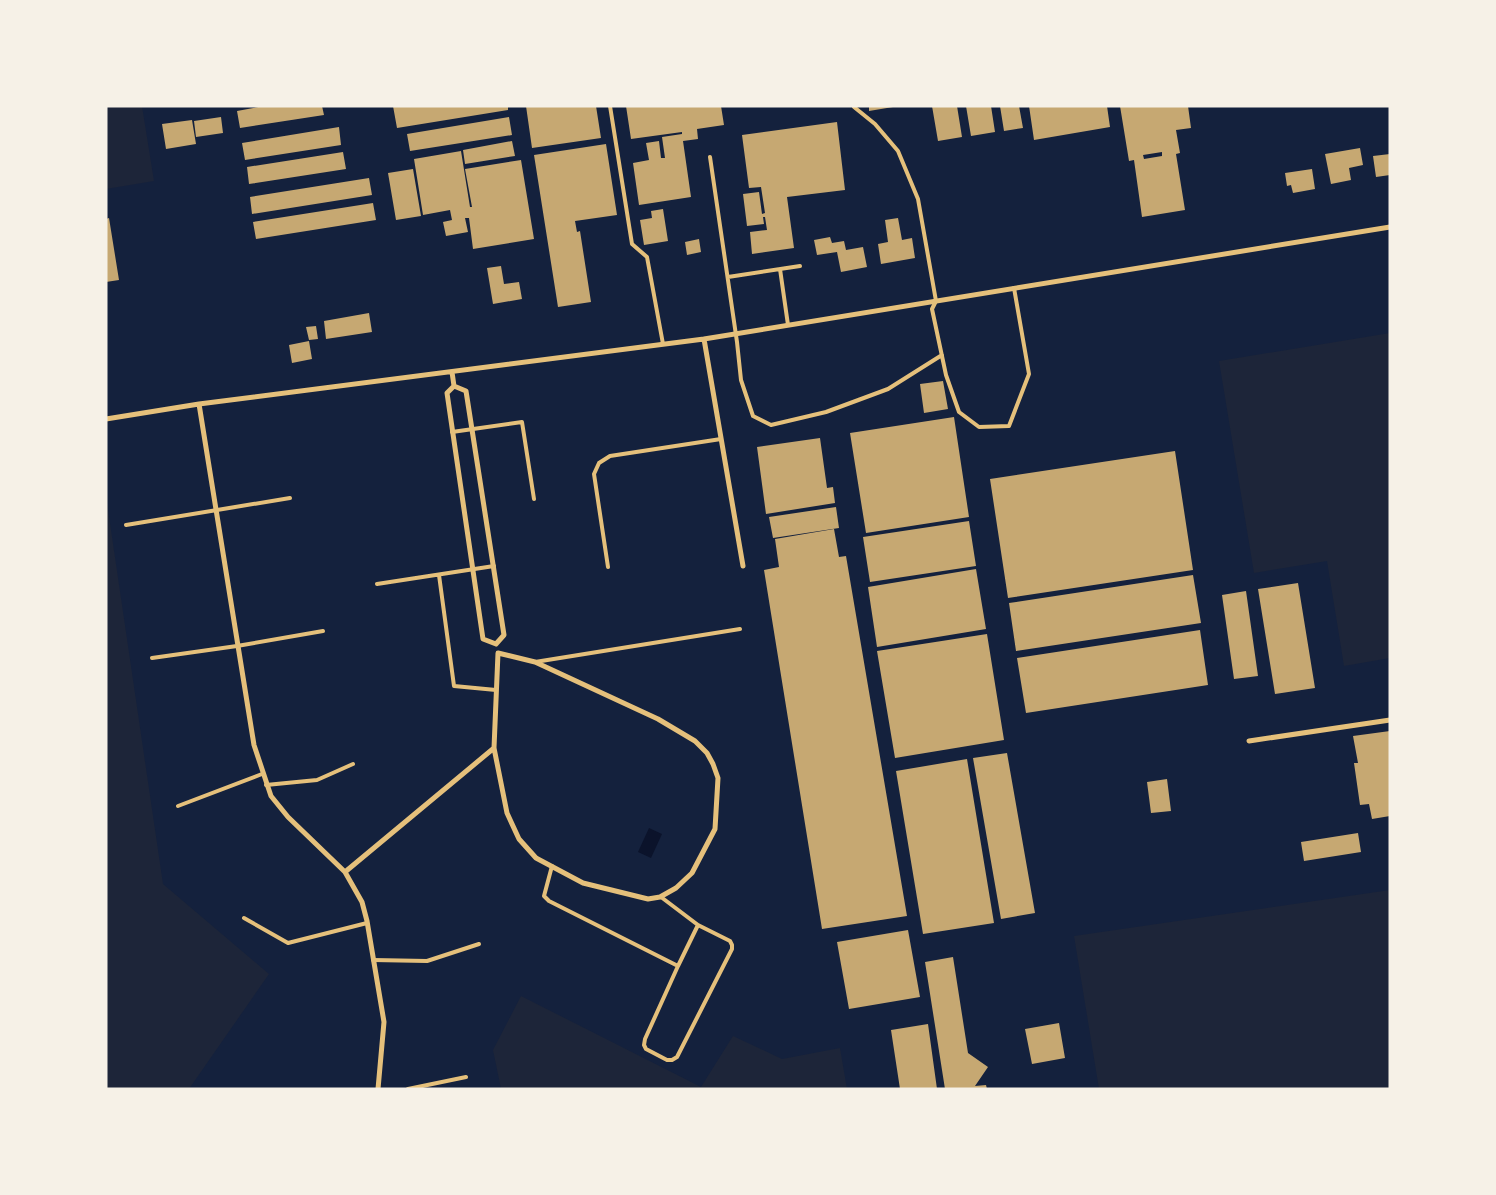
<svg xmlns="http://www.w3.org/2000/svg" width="1496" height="1195" font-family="Poppins,sans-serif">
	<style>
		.green { fill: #1d2539 }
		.water { fill: #0b132b }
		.building { fill: #c6a872; fill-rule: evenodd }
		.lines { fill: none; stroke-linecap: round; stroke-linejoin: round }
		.service { stroke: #e5c07b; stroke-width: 4 }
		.minor { stroke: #e5c07b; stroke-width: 5 }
	</style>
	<rect width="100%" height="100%" fill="#14213d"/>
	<path class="green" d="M106,106H142L154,181L106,189Z
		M1390,333V658L1344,666L1327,561L1254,573L1219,361Z
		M106,496L163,884L269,974L189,1089H106Z
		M1390,890V1089H1099L1074,936Z
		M521,996L701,1087L733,1036L782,1059L840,1048L847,1089H501L493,1050Z"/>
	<path class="water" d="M649,828L662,834L651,858L638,852Z"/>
	<path class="building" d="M264,106H322L324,115L240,128L237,111Z
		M393,106H508V110L397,128Z
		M526,106H596L601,138L532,148Z
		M626,106H721L724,125L697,129L698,139L683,141L691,197L639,205L633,163L649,160L646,143L659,141L661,158H665L662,137L682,134V132L631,139Z
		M869,106H893V107L869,111Z
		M932,106H957L962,137L938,141Z
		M966,106H991L995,132L971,136Z
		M1000,106H1019L1023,128L1004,131Z
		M1029,106H1107L1110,127L1034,140Z
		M1120,106H1188L1191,128L1176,130L1180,153L1176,154L1185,210L1142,217L1134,160L1129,161ZM1162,152V156L1144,159L1143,155Z
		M221,117L223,133L196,137L194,121Z
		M509,117L512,135L410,151L407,134Z
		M192,120L196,144L166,149L162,124Z
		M837,122L845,190L787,197L794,248L752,254L750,232L767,230L765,217H763L764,224L747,226L743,194L759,192L762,214L765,213L761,187L749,188L742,135Z
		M339,127L341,145L245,160L242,143Z
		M512,141L515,156L465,164L463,150Z
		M606,144L617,215L575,221L577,232L580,231L591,302L558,307L534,155Z
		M1360,148L1363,165L1349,168L1351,180L1331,184L1325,154Z
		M461,151L470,207H472L465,169L521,160L534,239L473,249L469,218H465L468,232L446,236L443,222L452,220L450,210L423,215L414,159Z
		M343,152L346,169L249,184L247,167Z
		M1390,154V175L1376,177L1373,156Z
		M413,169L421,216L396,220L388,173Z
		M1312,169L1315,189L1293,193L1291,185L1287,186L1285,173Z
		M369,178L372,195L252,214L250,197Z
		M373,203L376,220L256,239L253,222Z
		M663,209L668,241L644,245L640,220L652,218L651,211Z
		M109,218L119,280L106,282V219Z
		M898,218L902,240L912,238L915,258L881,264L878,244L888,242L885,220Z
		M830,237L832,243L844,241L846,250L863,247L867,267L841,272L837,252L817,255L814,240Z
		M699,239L701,252L687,255L685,242Z
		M501,266L504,284L519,282L522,299L493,304L487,268Z
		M369,313L372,332L326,339L324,321Z
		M316,326L318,339L309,340L306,327Z
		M309,341L312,359L292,363L289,345Z
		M943,381L948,409L924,413L920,384Z
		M954,417L969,517L866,533L850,433Z
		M820,438L827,488L833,487L835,503L766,514L757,447Z
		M1175,451L1193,570L1008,598L990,479Z
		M836,507L839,528L773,538L769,517Z
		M969,521L976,566L870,582L863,537Z
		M834,529L839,557L846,556L907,916L822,929L764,570L779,567L775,539Z
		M976,569L986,629L877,647L868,587Z
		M1193,575L1201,623L1016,651L1009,603Z
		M1298,583L1315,688L1275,694L1258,589Z
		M1246,591L1258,676L1234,679L1222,595Z
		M1200,630L1208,685L1026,713L1017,658Z
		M987,634L1004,740L895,758L877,651Z
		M1390,731V816L1372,819L1369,804L1360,805L1354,763H1358L1353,736Z
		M1007,753L1035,913L1001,919L973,758Z
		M967,759L994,923L923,934L896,771Z
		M1167,779L1171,811L1151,813L1147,782Z
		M1358,833L1361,852L1304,861L1301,842Z
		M908,930L920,997L849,1009L837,942Z
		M953,957L968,1053L988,1067L975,1086L986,1085L987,1089H945L925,962Z
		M1059,1023L1065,1058L1032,1064L1025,1029Z
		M928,1024L937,1089H900L891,1030Z"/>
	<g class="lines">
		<path class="service" d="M610,106L632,244L647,257L663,344
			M854,107L875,124L898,151L918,199L936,301L932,309L946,375L959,412L979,427L1009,426L1029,374L1014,288
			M710,157L737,342L741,380L753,416L771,425L826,412L888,389L942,355
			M780,269L788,325
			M728,277L800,266
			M452,432L522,422L534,499
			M126,525L290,498
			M608,567L594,474L599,463L610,456L721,439
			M439,575L454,686L496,690
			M377,584L494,566
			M152,658L237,646L323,631
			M535,662L740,629
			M266,785L317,780L353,764
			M178,806L262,774
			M552,866L544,896L549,901L678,966L698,925L661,897
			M244,918L288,943L367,923
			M373,960L427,961L479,944
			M678,966L645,1039L644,1045L646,1049L667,1060H672L677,1057L732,949V945L730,941L698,925
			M408,1089L466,1077"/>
		<path class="minor" d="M704,339L743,566
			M452,372L454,386
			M454,386L447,393L483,639L496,644
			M454,386L466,391L504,635L496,644
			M199,404L254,745L271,796L288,817L345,872L362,902L367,921L384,1022L378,1089
			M106,419L199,404L704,339L1390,227
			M498,653L535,662L658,719L695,741L707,753L713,764L718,778L715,829L692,873L676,888L660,897L648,899L583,883L536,858L519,839L507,813L494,748Z
			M1249,741L1390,720
			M345,872L494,748"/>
	</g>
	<rect width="1496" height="1195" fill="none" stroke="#f6f1e7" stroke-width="215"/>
</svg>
